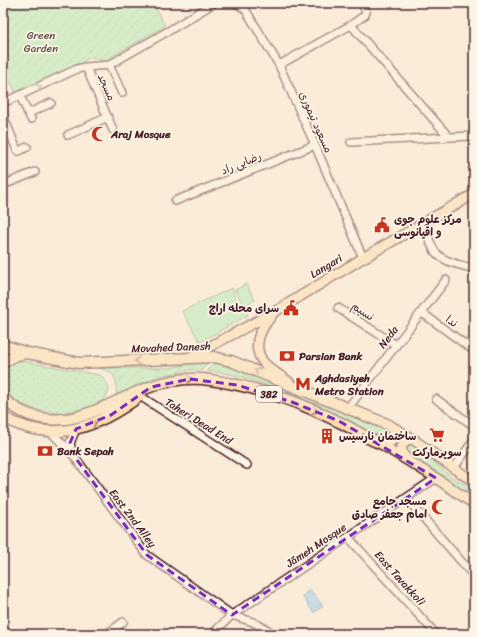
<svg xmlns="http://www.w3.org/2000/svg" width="477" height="637" font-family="Sriracha,'Playpen Sans Arabic',sans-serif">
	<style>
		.grass { fill: url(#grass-dots); stroke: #7b866f }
		.garden { fill: url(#garden-furrows); stroke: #7b866f }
		.pitch { fill: #acecb3; stroke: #7b866f }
		.water { fill: url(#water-waves); stroke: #7684a2 }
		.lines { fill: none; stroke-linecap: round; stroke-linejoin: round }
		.minor-casing { stroke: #4a1f2b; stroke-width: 10 }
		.major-casing { stroke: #4a1f2b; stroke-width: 12 }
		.highway-casing { stroke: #4a1f2b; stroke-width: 13 }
		.minor { stroke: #fcf5e5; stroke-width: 7 }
		.major { stroke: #fddcac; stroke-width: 9 }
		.highway { stroke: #fddcac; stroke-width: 10 }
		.oneway { stroke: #a38a88 }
		.oneway2 { stroke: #a47e6c }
		.marked { fill: none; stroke: #7b2cbf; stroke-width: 3; stroke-dasharray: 8 5; stroke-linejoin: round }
		.labels { text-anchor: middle; stroke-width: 3.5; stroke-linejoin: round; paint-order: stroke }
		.shield { fill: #fcf5e5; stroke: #7f5f63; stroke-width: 1 }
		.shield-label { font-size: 10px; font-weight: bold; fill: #4a1f2b }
		.park-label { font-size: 11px; fill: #62524d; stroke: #fcf5e5 }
		.street-label { font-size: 11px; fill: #4a1f2b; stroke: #fcf5e5 }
		.poi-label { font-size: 11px; font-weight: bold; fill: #4a1f2b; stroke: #fcf5e5; text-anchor: start }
	</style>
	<defs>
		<pattern id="grass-dots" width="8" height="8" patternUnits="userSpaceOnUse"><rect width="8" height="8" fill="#acecb3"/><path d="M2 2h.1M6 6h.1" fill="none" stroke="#96ca9a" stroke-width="1.8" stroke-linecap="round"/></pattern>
		<pattern id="garden-furrows" width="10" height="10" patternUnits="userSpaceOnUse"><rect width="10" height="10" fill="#acecb3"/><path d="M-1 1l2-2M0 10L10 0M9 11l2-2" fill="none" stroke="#96ca9a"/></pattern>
		<pattern id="water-waves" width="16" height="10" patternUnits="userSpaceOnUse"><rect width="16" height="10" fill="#93c8f1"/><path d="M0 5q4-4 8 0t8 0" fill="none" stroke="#80abcf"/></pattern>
	</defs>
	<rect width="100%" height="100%" fill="#faecd8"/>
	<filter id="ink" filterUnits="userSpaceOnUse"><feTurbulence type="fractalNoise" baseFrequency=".025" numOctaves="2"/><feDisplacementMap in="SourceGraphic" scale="8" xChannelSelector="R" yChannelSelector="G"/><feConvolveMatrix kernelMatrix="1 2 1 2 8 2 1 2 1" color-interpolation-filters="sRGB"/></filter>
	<g filter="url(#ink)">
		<path class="grass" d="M17,360L100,375C131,402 72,414 53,412C39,411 27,408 15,400C8,395 3,389 3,380C3,367 6,365 17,360Z
			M408,444H412L451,477L474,489V494L457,487L407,454L405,448Z"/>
		<path class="garden" d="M3,3H153L165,26L104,61L91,57L78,65L17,94L3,69Z
			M211,360L202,370H190L159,376L116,395C117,378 116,373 99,368H169Z
			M216,362H221L391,433L387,439C333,415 264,374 206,371Z"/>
		<path class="pitch" d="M246,284L255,300L244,306L235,290Z
			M232,288L234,291L233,293L242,309L244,308L248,315L200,342L182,311Z"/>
		<path class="water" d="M310,589L323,606L314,613L302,596Z"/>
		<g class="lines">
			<g class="minor-casing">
				<path id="minor" d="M236,3L245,9L279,65L315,145L363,258
					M351,25L365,15L366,12L362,3
					M109,65L122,93
					M279,65L351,25L449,137L351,142
					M86,67L113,130
					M20,96L31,119
					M3,103L77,69L86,67L109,65L170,30L214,3
					M29,113L51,103
					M3,115L17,150L19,151L27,147
					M68,135L108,117
					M449,137L474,136
					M3,185L35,172
					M175,201L315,145
					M423,223C427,231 429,242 434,250C441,262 462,265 474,269
					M338,308L396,345
					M421,312L470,348
					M140,396L247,465
					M436,399L474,426
					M348,408L446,280
					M51,432L74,456L147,555L232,615L253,622L275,634
					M73,454L70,443L76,429
					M453,469L474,440
					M406,498L474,576
					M348,537L436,634
					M107,634L123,622
					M212,634L232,615L436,478"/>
			</g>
			<g class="major-casing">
				<path id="major" d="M272,315C260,329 251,347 264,363C270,370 281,376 289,382
					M190,357L276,311L363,258L474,194
					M389,425C420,441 444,464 474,481
					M379,443L436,478L474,504
					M407,459L403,454L401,447L406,440L414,439"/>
			</g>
			<g class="highway-casing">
				<path id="highway" d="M3,345L27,353
					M3,363L14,356L27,353L79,363L214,357L231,361L389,425C393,430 395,433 393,439C389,443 385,444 380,443C368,440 351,427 339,422C300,402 254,386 210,380C190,377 169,380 150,387C110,401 75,431 30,415C19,411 10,406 3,397
					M3,417C53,446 99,427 141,395"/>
			</g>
			<use href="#minor" class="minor"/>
			<use href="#major" class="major"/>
			<use href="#highway" class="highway"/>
		</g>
		<defs><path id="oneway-chevron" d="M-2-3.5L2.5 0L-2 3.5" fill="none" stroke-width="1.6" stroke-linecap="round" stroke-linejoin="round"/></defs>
		<g class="oneway">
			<use href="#oneway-chevron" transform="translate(39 87) rotate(-25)"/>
			<use href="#oneway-chevron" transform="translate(265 593) rotate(-34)"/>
		</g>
		<g class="oneway2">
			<use href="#oneway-chevron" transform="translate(137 361) rotate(178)"/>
			<use href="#oneway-chevron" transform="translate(257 371) rotate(-159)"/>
			<use href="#oneway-chevron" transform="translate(190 379) rotate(-3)"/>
			<use href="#oneway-chevron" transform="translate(315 411) rotate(22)"/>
			<use href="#oneway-chevron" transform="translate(94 423) rotate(-23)"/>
		</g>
	</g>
	<path d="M0 0H477V637H0ZM190,379L237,385L292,402L339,421L436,478L232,615L147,555L74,456L70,443L76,429L111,415L151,387Z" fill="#faecd8" fill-opacity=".55" fill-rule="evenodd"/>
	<path class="marked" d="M190,379L237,385L292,402L339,421L436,478L232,615L147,555L74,456L70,443L76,429L111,415L151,387Z"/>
	<defs>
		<g id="mosque-bare" transform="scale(1.2)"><path d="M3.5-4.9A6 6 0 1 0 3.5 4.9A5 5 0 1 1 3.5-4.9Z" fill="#c8321e" stroke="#fcf5e5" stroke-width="2.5" paint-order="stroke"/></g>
		<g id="civic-bare" transform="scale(1.2)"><path d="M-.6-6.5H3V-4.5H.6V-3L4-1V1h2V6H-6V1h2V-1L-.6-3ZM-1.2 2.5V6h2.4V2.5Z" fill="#c8321e" stroke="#fcf5e5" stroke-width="2.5" paint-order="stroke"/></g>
		<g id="bank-bare" transform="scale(1.2)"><path d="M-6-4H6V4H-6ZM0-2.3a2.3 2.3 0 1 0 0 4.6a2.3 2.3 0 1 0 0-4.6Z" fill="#c8321e" stroke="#fcf5e5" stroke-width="2.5" paint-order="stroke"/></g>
		<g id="metro-bare" transform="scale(1.2)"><path d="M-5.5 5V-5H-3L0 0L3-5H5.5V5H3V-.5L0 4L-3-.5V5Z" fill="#c8321e" stroke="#fcf5e5" stroke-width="2.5" paint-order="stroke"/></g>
		<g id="supermarket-bare" transform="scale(1.2)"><path d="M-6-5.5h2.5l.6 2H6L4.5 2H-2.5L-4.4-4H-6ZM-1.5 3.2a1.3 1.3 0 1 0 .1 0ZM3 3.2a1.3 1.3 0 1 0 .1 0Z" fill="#c8321e" stroke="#fcf5e5" stroke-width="2.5" paint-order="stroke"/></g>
		<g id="building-bare" transform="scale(1.2)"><path d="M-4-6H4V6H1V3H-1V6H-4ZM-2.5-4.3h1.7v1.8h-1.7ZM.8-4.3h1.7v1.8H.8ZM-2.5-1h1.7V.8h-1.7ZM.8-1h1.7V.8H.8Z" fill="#c8321e" stroke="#fcf5e5" stroke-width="2.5" paint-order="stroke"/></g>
	</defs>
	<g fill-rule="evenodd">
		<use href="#mosque-bare" x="99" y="134"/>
		<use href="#civic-bare" x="382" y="225"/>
		<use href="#civic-bare" x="291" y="308"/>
		<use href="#bank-bare" x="287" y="356"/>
		<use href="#metro-bare" x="303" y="384"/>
		<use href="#supermarket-bare" x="437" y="435"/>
		<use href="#building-bare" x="327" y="436"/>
		<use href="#bank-bare" x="45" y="451"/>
		<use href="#mosque-bare" x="439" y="507"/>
	</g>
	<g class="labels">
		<rect class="shield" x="256" y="386" width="26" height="16" rx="3"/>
		<g class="shield-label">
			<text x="269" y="398">382</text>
		</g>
		<g class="park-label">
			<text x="41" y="39">Green<tspan x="41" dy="13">Garden</tspan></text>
		</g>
		<g class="street-label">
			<text transform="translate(107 87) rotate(66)" y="4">مسجد</text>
			<text transform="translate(316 122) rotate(66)" y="4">مسعود تیموری</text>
			<text transform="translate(241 163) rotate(-22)" y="4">رضایی راد</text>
			<text transform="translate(326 266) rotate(-31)" y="4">Langari</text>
			<text transform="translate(363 311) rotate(33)" y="4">نسیم</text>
			<text transform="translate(452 321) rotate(36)" y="4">ندا</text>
			<text transform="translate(388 337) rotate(-53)" y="4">Neda</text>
			<text transform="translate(171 347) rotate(-2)" y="4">Movahed Danesh</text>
			<text transform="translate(199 421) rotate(32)" y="4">Taheri Dead End</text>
			<text transform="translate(133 518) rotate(53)" y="4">East 2nd Alley</text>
			<text transform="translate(316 545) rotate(-34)" y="4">Jāmeh Mosque</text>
			<text transform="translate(400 578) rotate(48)" y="4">East Tavakkoli</text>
		</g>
		<g class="poi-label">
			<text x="111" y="138">Araj Mosque</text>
			<text x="394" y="223">مرکز علوم جوی<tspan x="394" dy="13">و اقیانوسی</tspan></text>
			<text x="279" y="312" text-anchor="end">سرای محله اراج</text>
			<text x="299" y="360">Parsian Bank</text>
			<text x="315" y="382">Aghdasiyeh<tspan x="315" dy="13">Metro Station</tspan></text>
			<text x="339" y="440">ساختمان نارسیس</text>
			<text x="57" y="455">Bank Sepah</text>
			<text x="437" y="456" text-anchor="middle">سوپرمارکت</text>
			<text x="427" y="505" text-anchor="end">مسجد جامع<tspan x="427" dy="13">امام جعفر صادق</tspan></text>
		</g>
	</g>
	<rect width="477" height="637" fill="none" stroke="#fcf5e5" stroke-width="16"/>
	<rect x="8" y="8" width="461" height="621" fill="none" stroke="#4a1f2b" stroke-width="1.5" filter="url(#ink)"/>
</svg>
